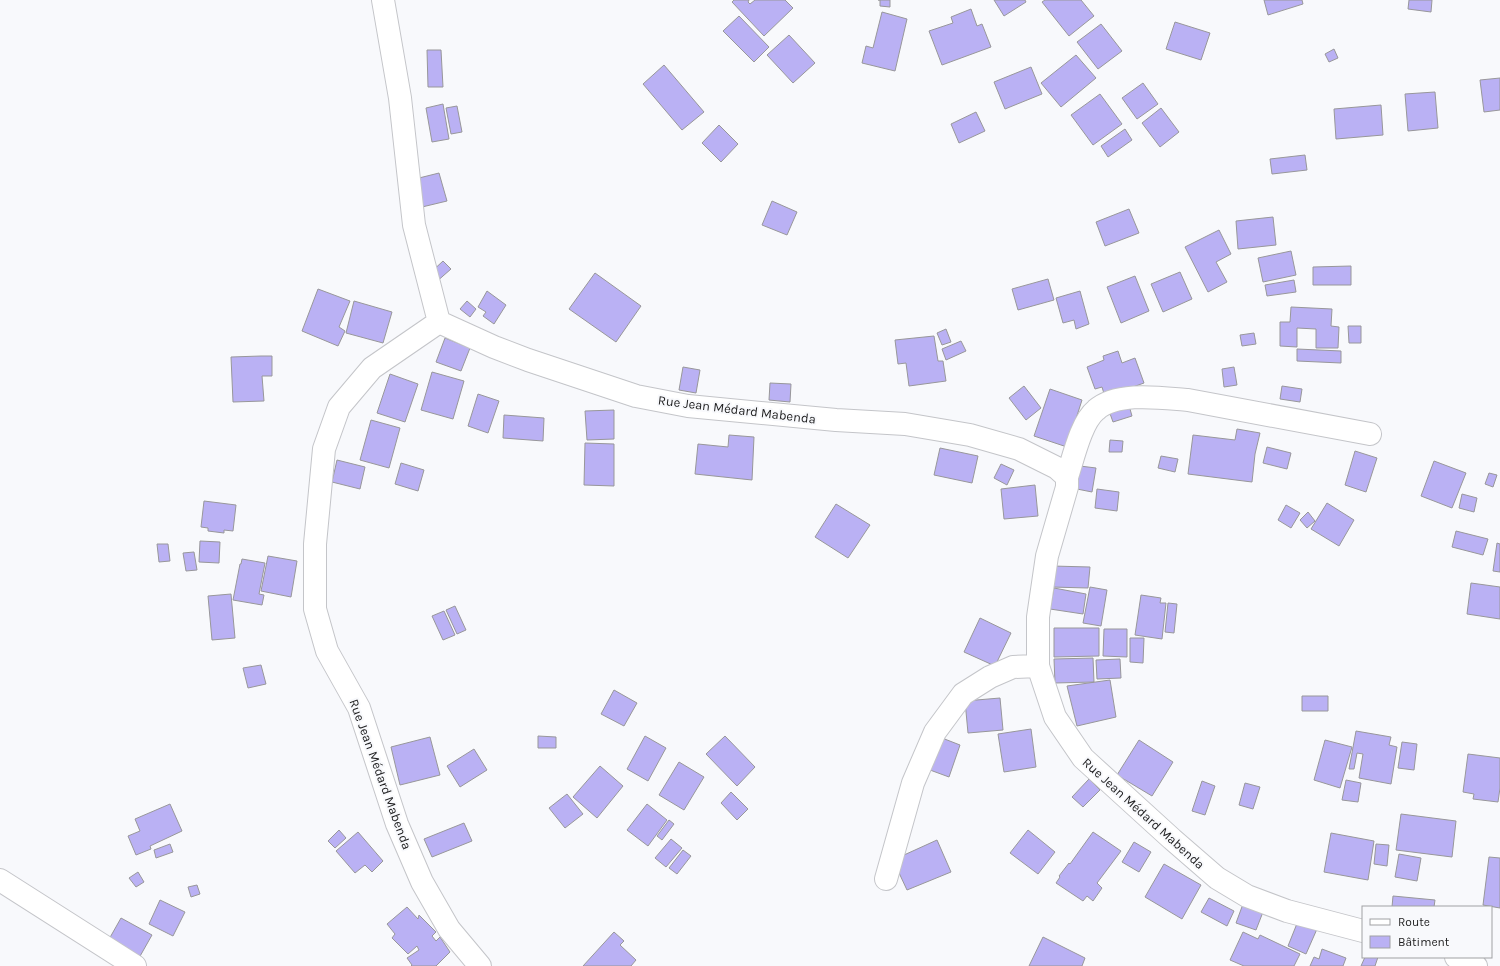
<svg xmlns="http://www.w3.org/2000/svg" width="1500" height="966" font-family="Karla,sans-serif">
	<style>
		.building { fill: #bab1f4; stroke: #98979a }
		.lines { fill: none; stroke-linecap: round; stroke-linejoin: round }
		.minor-casing { stroke: #c4c5c9; stroke-width: 24 }
		.minor { stroke: #fff; stroke-width: 22 }
		.labels { text-anchor: middle; stroke-width: 4; stroke-linejoin: round; paint-order: stroke }
		.street-label { font-size: 13px; fill: #1d1d1e; stroke: #f8f9fc }
	</style>
	<rect width="100%" height="100%" fill="#f8f9fc"/>
	<path class="building" d="M734,0H749L748,2L750,4L755,0H785L793,8L764,36L732,2Z
		M878,0H890V7L880,6V0Z
		M994,0H1025L1026,2L1004,16Z
		M1045,0H1081L1094,16L1069,36L1042,2Z
		M1264,0H1302L1303,4L1268,15Z
		M1409,0H1432L1431,12L1408,9Z
		M971,9L977,26L982,24L991,47L942,65L929,31L953,23L951,17Z
		M882,12L907,19L895,71L862,63L866,46L873,48Z
		M739,16L769,47L754,62L723,31Z
		M1175,22L1210,33L1201,60L1166,49Z
		M1101,24L1122,51L1098,69L1077,42Z
		M789,35L815,63L793,83L767,55Z
		M1334,49L1338,58L1329,62L1325,54Z
		M427,50H441L443,87H428Z
		M1076,55L1096,78L1061,107L1041,83Z
		M664,65L704,112L682,130L643,84Z
		M1031,67L1042,94L1005,109L994,82Z
		M1500,78V110L1484,112L1480,80Z
		M1143,83L1158,104L1137,119L1122,98Z
		M1435,92L1438,128L1408,131L1405,94Z
		M1100,94L1122,124L1093,145L1071,115Z
		M443,104L449,139L432,142L426,108Z
		M1381,105L1383,135L1336,139L1334,109Z
		M457,106L462,132L451,134L446,108Z
		M1161,108L1179,132L1160,147L1142,123Z
		M976,112L985,131L959,143L951,124Z
		M719,125L738,144L721,162L702,143Z
		M1125,129L1132,140L1108,157L1101,146Z
		M1305,155L1307,170L1272,174L1270,159Z
		M439,173L447,201L422,207L415,179Z
		M772,201L797,212L787,235L762,225Z
		M1129,209L1139,233L1105,246L1096,222Z
		M1273,217L1276,245L1238,249L1236,221Z
		M1219,230L1231,254L1216,262L1227,282L1208,292L1185,247Z
		M1291,251L1296,275L1263,282L1258,258Z
		M443,261L451,269L435,283L428,275Z
		M1351,266V285H1313V267Z
		M1180,272L1192,299L1163,312L1151,284Z
		M595,273L641,306L616,342L569,309Z
		M1135,276L1149,311L1121,323L1107,287Z
		M1048,279L1054,300L1018,310L1012,289Z
		M1294,280L1296,292L1267,296L1265,285Z
		M318,289L350,301L339,327L345,331L338,346L302,331Z
		M487,291L506,305L494,324L483,316L486,312L478,307Z
		M1080,291L1089,324L1076,329L1074,320L1063,323L1056,298Z
		M354,301L392,312L383,343L346,333Z
		M467,301L476,309L470,317L460,309Z
		M1291,307L1332,309L1331,326L1339,327L1338,348H1316V329L1297,328V347L1280,346V322H1290Z
		M1348,326H1361V343H1349Z
		M946,329L951,342L942,345L937,333Z
		M1254,333L1256,344L1242,346L1240,335Z
		M934,336L938,361H943L946,381L909,386L906,363L898,364L895,340Z
		M445,338L470,348L461,371L436,362Z
		M961,341L966,351L946,360L942,349Z
		M1297,349L1341,351V363L1297,361Z
		M1118,351L1122,363L1135,358L1144,383L1105,397L1102,387L1095,389L1087,367L1104,360L1103,356Z
		M261,356H272V376H262L264,401L233,402L231,357Z
		M683,367L700,370L696,393L679,390Z
		M1234,367L1237,385L1224,387L1222,369Z
		M432,372L464,381L453,419L421,410Z
		M390,374L418,384L405,422L377,413Z
		M770,383L791,384L790,402L769,400Z
		M1024,386L1041,408L1026,420L1009,398Z
		M1282,386L1302,389L1300,402L1280,399Z
		M1050,389L1082,400L1067,447L1034,436Z
		M478,394L499,401L488,433L468,426Z
		M1128,402L1132,416L1113,422L1108,408Z
		M614,410V439L587,440L585,411Z
		M504,415L544,418L543,441L503,438Z
		M371,420L400,428L389,468L360,460Z
		M1237,429L1260,433L1255,454L1252,482L1188,474L1193,435L1235,440Z
		M729,435L754,437L752,480L695,474L698,444L728,447Z
		M1110,440L1123,441L1122,452H1109Z
		M585,443L614,444V486L584,485Z
		M1267,447L1291,453L1287,469L1263,463Z
		M940,448L978,456L972,483L934,475Z
		M1355,451L1377,458L1366,492L1345,485Z
		M1161,456L1178,459L1175,472L1158,468Z
		M337,460L365,467L360,489L332,482Z
		M1434,461L1466,473L1452,508L1421,496Z
		M401,463L424,470L418,491L395,484Z
		M1001,464L1014,470L1007,485L994,478Z
		M1080,466L1096,468L1092,492L1077,489Z
		M1489,473L1497,475L1493,487L1485,484Z
		M1035,485L1038,516L1004,519L1001,489Z
		M1097,489L1119,492L1117,511L1095,508Z
		M1462,494L1477,498L1474,512L1459,508Z
		M204,501L236,505L233,531L224,530V533L208,531V528L201,527Z
		M1327,503L1354,520L1339,546L1311,529Z
		M836,504L870,525L848,558L815,537Z
		M1286,505L1300,513L1291,528L1278,520Z
		M1308,512L1315,521L1307,528L1300,520Z
		M1456,531L1488,539L1483,555L1452,547Z
		M200,541L220,542L219,563L199,562Z
		M1497,543L1500,544V572L1493,571Z
		M157,544H168L170,561L159,562Z
		M194,552L197,570L186,571L183,553Z
		M268,556L297,561L291,597L261,591Z
		M242,559L265,563L259,594L264,595L262,605L233,600L240,564H241Z
		M1052,566L1090,567L1088,588L1051,587Z
		M1471,583L1500,587V619L1467,614Z
		M1090,587L1107,590L1101,626L1083,623Z
		M1054,588L1086,594L1083,614L1050,609Z
		M231,594L235,638L212,640L208,596Z
		M1141,595L1161,598L1160,603H1166L1162,639L1135,635Z
		M1168,603L1177,604L1174,633L1165,632Z
		M455,606L466,630L457,634L446,610Z
		M444,611L455,635L443,640L432,616Z
		M980,618L1011,633L995,666L964,652Z
		M1054,628H1099V656L1054,657Z
		M1104,629H1127V657L1103,656Z
		M1130,638H1144L1143,663L1130,662Z
		M1093,658L1094,682L1055,683L1054,659Z
		M1120,659L1121,678L1097,679L1096,660Z
		M261,665L266,684L248,688L243,668Z
		M1110,680L1116,717L1077,726L1067,686Z
		M614,690L637,703L624,726L601,714Z
		M1302,696H1328V711H1302Z
		M1000,698L1003,730L968,733L965,701Z
		M1031,729L1036,767L1004,772L998,734Z
		M1356,731L1391,737L1389,745L1397,747L1391,784L1359,778L1363,754L1357,753L1354,769H1349Z
		M538,736L556,737V748H538Z
		M645,736L666,748L648,781L627,769Z
		M725,736L755,767L737,786L706,754Z
		M430,737L440,775L400,785L391,747Z
		M942,738L960,745L949,777L930,770Z
		M1139,740L1173,762L1152,796L1117,775Z
		M1325,740L1352,747L1340,788L1314,780Z
		M1402,742L1417,744L1414,770L1398,768Z
		M474,749L487,770L460,787L447,766Z
		M1468,754L1500,758V788L1498,802L1473,799L1474,794L1463,792Z
		M679,762L704,777L684,810L659,795Z
		M600,766L623,786L597,818L573,797Z
		M1089,779L1100,790L1083,807L1072,797Z
		M1346,780L1361,783L1358,802L1342,800Z
		M1202,781L1215,786L1205,815L1192,811Z
		M1245,783L1260,787L1253,809L1239,805Z
		M731,792L748,809L737,820L721,803Z
		M567,794L583,814L565,828L549,808Z
		M170,804L182,831L150,846L151,849L136,855L128,836L140,831L135,819Z
		M647,804L667,820L648,846L627,830Z
		M1401,814L1456,821L1452,857L1396,850Z
		M669,820L674,824L662,840L657,836Z
		M464,823L472,841L432,857L424,839Z
		M339,830L346,838L335,848L328,841Z
		M1028,830L1055,852L1038,874L1010,853Z
		M358,832L383,861L372,872L365,865L355,873L336,851Z
		M1093,832L1121,851L1097,883L1102,888L1093,901L1087,896L1083,901L1056,883L1060,877L1059,876L1069,863L1070,864Z
		M1331,833L1374,841L1368,880L1324,872Z
		M671,839L682,848L666,867L655,858Z
		M937,840L951,872L907,890L893,860Z
		M1134,842L1151,852L1139,872L1122,862Z
		M170,844L173,852L156,858L154,850Z
		M1376,844L1389,845L1387,866L1374,864Z
		M683,850L691,856L677,874L669,868Z
		M1399,854L1421,858L1417,881L1395,877Z
		M1489,857L1500,858V908L1483,905Z
		M1164,864L1201,885L1182,919L1145,897Z
		M138,872L144,882L136,887L129,878Z
		M197,885L200,894L191,897L188,887Z
		M1393,896L1435,900L1434,907H1392Z
		M1209,898L1234,911L1227,926L1201,912Z
		M160,900L185,912L173,936L149,924Z
		M1243,904L1263,912L1256,930L1236,923Z
		M407,907L418,919L419,915L436,932L432,936L436,941L440,937L450,952L436,966H411L412,965L407,958L419,950L417,946L408,954L392,938L395,934L387,924Z
		M121,918L152,935L139,958L108,941Z
		M1298,921L1317,929L1306,954L1288,946Z
		M614,932L624,941L620,945L636,960L631,966H583Z
		M1243,932L1258,939L1260,935L1300,954L1294,966H1244L1230,960Z
		M1043,937L1085,958L1082,966H1029Z
		M1322,949L1346,958L1343,966H1310L1314,957L1319,959Z
		M1365,957H1378L1375,966H1361Z"/>
	<g class="lines">
		<g class="minor-casing">
			<path id="minor" d="M383,0L400,98L414,225L439,322
				M439,322L494,347L528,360L636,396L688,406L836,420L905,424L970,435L1019,449L1057,468L1067,477V487L1047,556L1038,617V666L1055,717L1083,758L1172,839L1217,878L1247,896L1287,911L1363,931
				M439,322L372,368L339,407L324,449L315,544V609L327,651L359,708L397,824L422,882L449,929L480,966
				M1067,477C1073,459 1081,422 1096,410C1117,391 1162,398 1188,400L1370,434
				M886,879L913,783L935,732L963,694L990,677L1013,667L1038,666
				M0,880L135,966
				M1456,957L1476,966"/>
		</g>
		<use href="#minor" class="minor"/>
	</g>
	<g class="labels">
		<g class="street-label">
			<text transform="translate(737 409) rotate(7)" y="5">Rue Jean Médard Mabenda</text>
			<text transform="translate(381 774) rotate(70)" y="5">Rue Jean Médard Mabenda</text>
			<text transform="translate(1144 813) rotate(42)" y="5">Rue Jean Médard Mabenda</text>
		</g>
	</g>
	<rect x="1362" y="906" width="130" height="52" fill="#f8f9fc" stroke="#a0a1a3"/>
	<rect x="1370" y="919" width="20" height="6" fill="#ffffff" stroke="#a0a1a3"/>
	<text x="1398" y="926" font-size="12" fill="#1d1d1e">Route</text>
	<rect x="1370" y="936" width="20" height="12" fill="#bab1f4" stroke="#a0a1a3"/>
	<text x="1398" y="946" font-size="12" fill="#1d1d1e">Bâtiment</text>
</svg>
